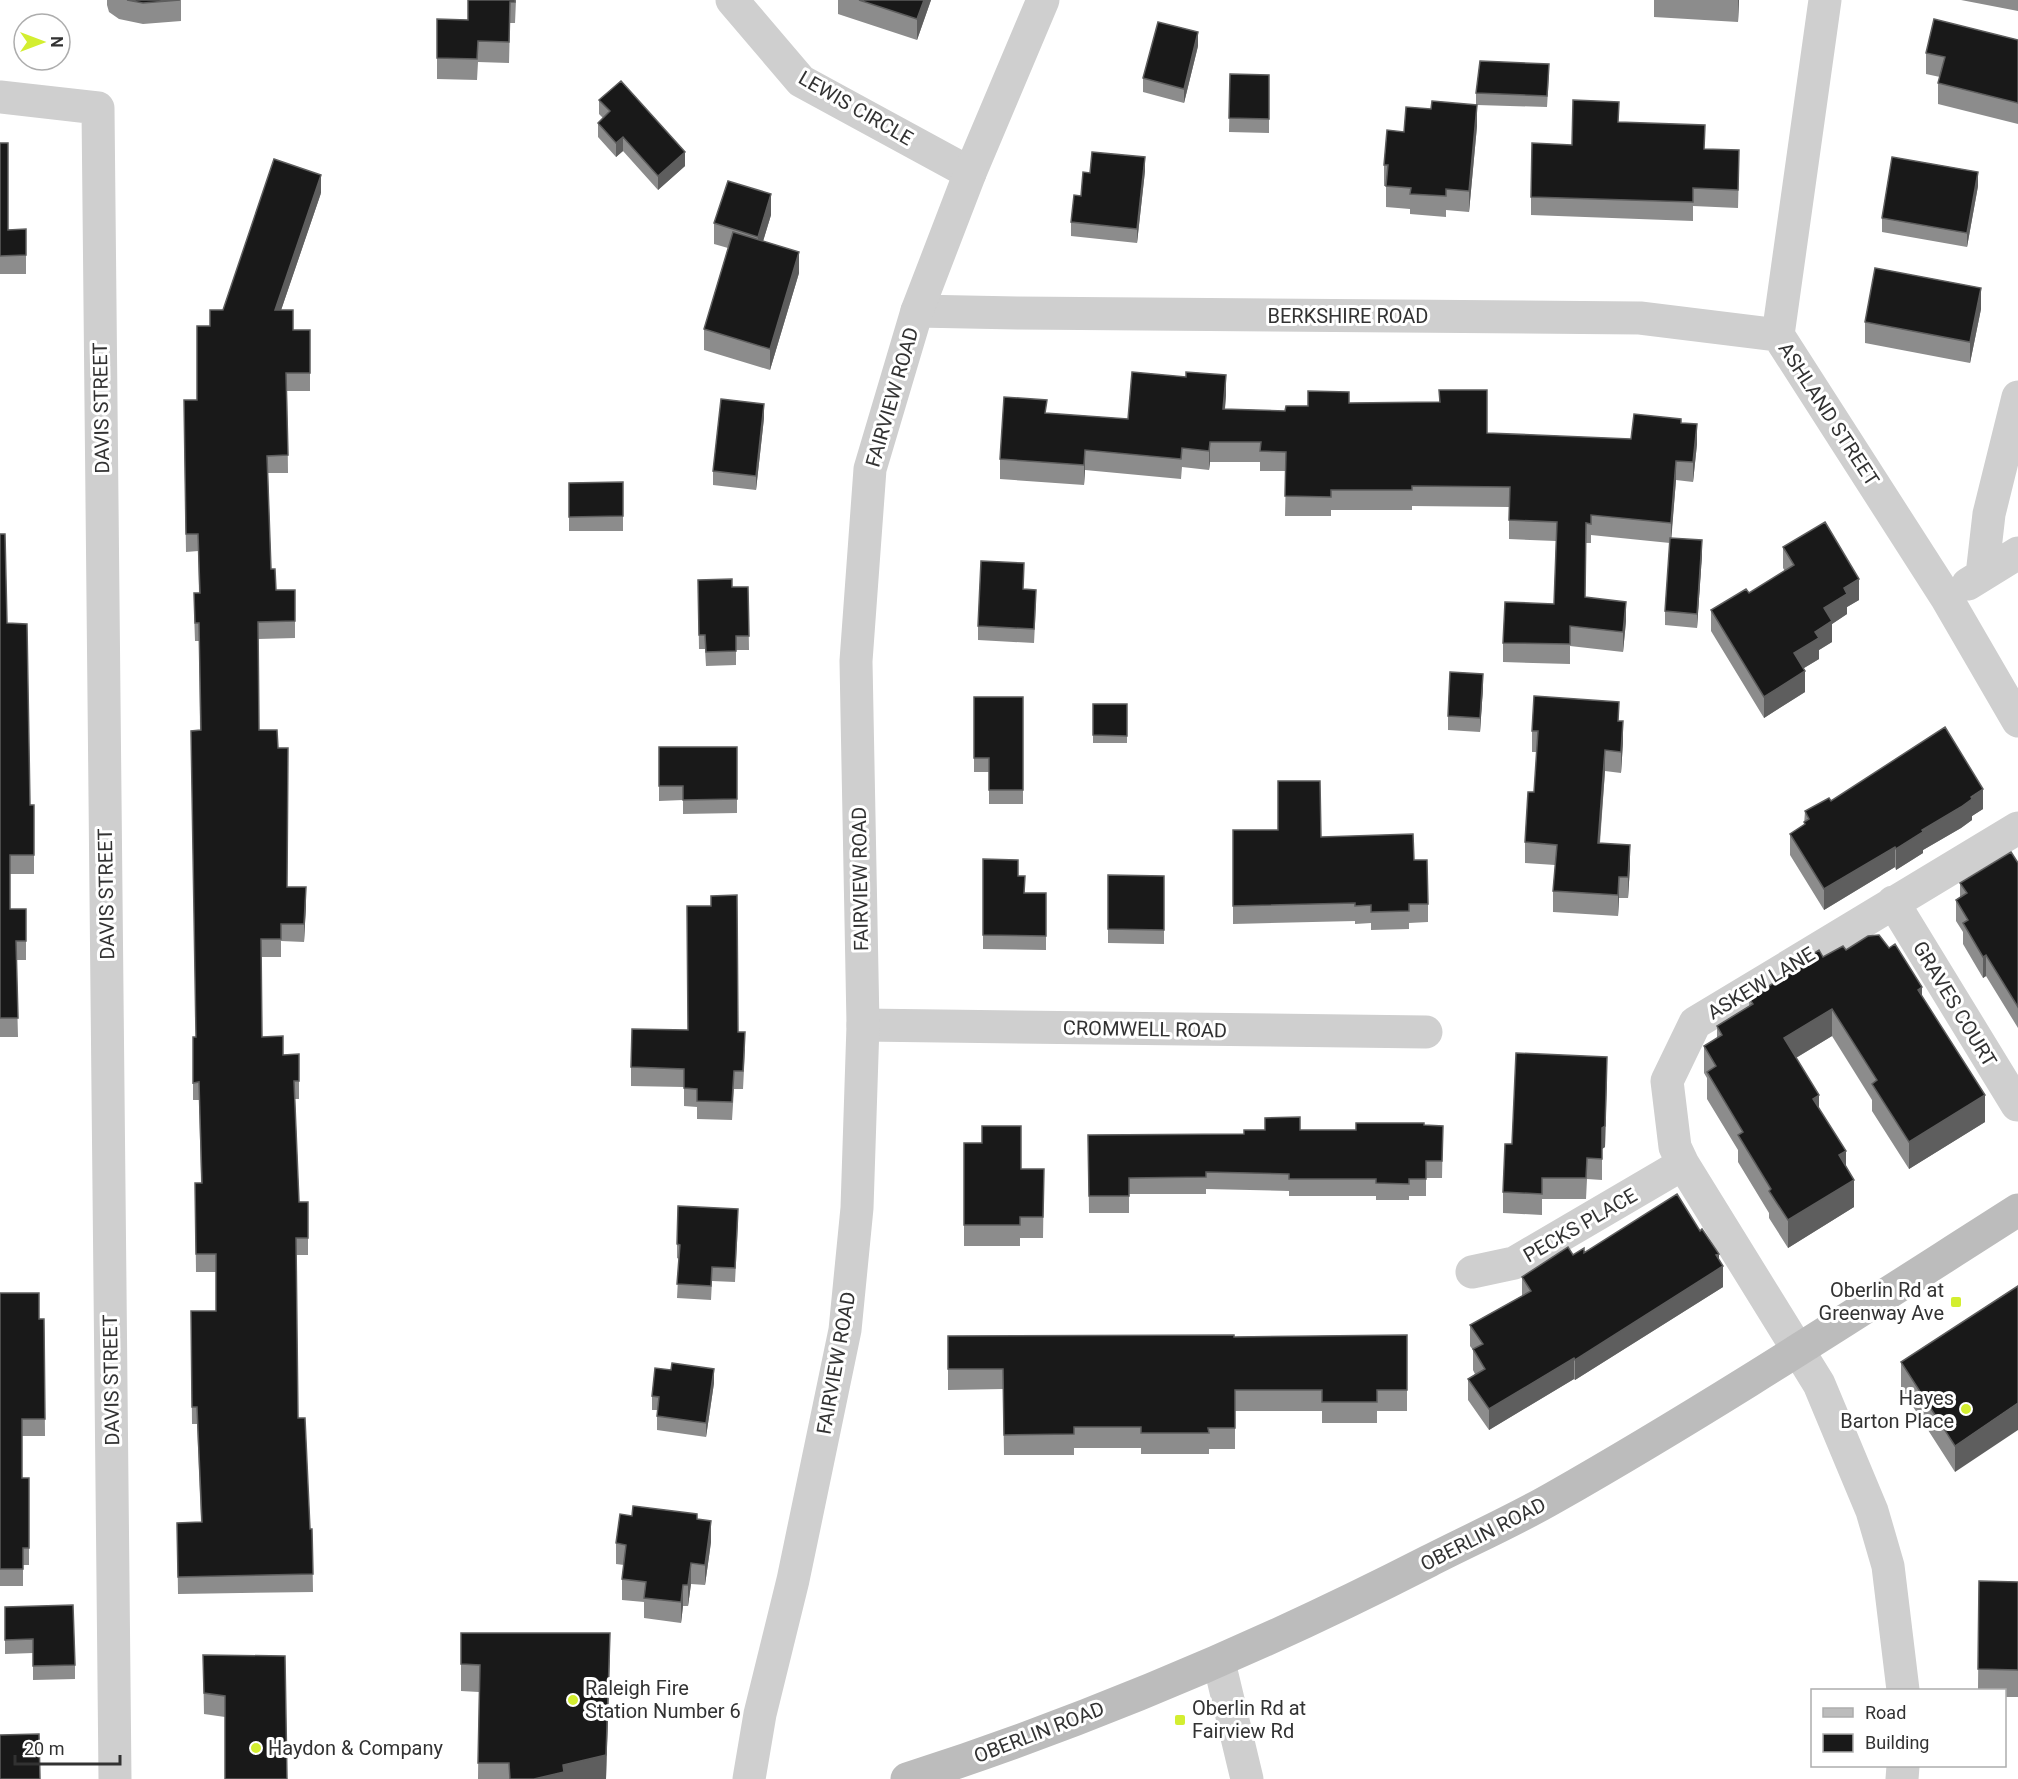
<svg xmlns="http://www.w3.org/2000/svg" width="2018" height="1779" font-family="Roboto,sans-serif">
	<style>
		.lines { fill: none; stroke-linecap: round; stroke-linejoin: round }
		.minor { stroke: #cfcfcf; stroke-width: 33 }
		.tertiary { stroke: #cfcfcf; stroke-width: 33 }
		.secondary { stroke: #bcbcbc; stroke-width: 33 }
		.wall { fill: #8c8c8c }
		.shaded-wall { fill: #5e5e5e }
		.building { fill: #191919; stroke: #5e5e5e; stroke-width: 1.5 }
		.poi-dot { fill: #d3ee30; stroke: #fff; stroke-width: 2 }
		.labels { text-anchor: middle; stroke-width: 6; stroke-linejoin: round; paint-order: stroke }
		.street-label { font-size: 20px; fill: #323232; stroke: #fff }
		.poi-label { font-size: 20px; fill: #323232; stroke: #fff; text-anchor: start }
	</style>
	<rect width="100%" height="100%" fill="#fff"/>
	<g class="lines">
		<path class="minor" d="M732,0L801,81L970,173
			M1825,0L1778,335L1946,597L2018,721
			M0,97L98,108L115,1779
			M917,311L1017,313L1640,318L1778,335
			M1982,575L1989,514L2018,397
			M1968,584L2018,553
			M1893,902L2017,1105
			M863,1025L1426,1032
			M1472,1272L1514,1263L1683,1164
			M1219,1662L1247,1779
			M1903,1690L1888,1566L1872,1511L1819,1384L1683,1164L1675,1147L1667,1081L1695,1023L2018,828
			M1902,1779L1903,1766"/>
		<path class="tertiary" d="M749,1779L760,1714L793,1580L845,1330L857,1208L863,1025L856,661L870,469L917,311L970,173L1043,0"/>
		<path class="secondary" d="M907,1779C1087,1721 1261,1647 1429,1561C1470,1540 1513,1521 1553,1498C1711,1408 1864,1308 2018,1210"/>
	</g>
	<path class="wall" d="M107,0H181V21L143,24L119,19L109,12L107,5Z
		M516,0L515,23H510L509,63L478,62L477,80L437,79V19L468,20Z
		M838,0H931L917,40L838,14Z
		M1654,0H1739L1738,22L1654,17Z
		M1961,0H2018V11Z
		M2018,40V124L1938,104V83L1940,77L1926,74V53Z
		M1198,46L1184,103L1143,92V78Z
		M1230,74L1269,75V133L1229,132Z
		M1549,75L1547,107L1477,105V126L1469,212L1446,210V217L1410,214V209L1386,207V186H1384V165L1404,132L1431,109L1476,105V93Z
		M599,100L685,166L658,190L623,151L616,157L598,137V123L603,118L599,114Z
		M1618,122L1705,149L1739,168L1738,208L1693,206V221L1531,215V197L1572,145Z
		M0,143L8,230L26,229V274H0Z
		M1145,171L1137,243L1071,236V222L1090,173Z
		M1978,186L1967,247L1882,232V218Z
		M321,193L281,310L293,330H310V391H287L288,473H268L271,569L276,590L295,621V638L258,639L259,730L278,748L287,887L306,905L304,942L281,941V957H261L262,1037L283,1055L299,1054V1099H295L299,1202H308V1255H296L298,1418L310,1529H312L313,1592L178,1594L177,1523L201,1522L197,1424H192L191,1311H216V1272H196L195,1183H201L199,1100H193V1037H196L200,730L199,641H195L194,611L199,593L198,551L186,552L184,418L197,400L210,326Z
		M771,215L763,241L799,273L770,370L704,350V329L728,248L714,244V223Z
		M1981,309L1970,363L1865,343V322Z
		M1439,390L1487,433L1631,439L1681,423L1697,444L1693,482L1676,480L1671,538L1702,555L1697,628L1665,625V611L1670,543L1591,535V543H1586L1585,597L1626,621L1623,652L1570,646V664L1503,662V643L1554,604L1556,541L1509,539V507L1412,506V510H1331V516H1285L1286,471H1260V462H1210L1209,470L1182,467L1181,479L1085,470L1084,485L1000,479V459L1047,413L1128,419L1226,395L1225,409L1285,411L1308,406L1349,403L1439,402Z
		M764,418L756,490L713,485V471Z
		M623,482V531H569V483Z
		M0,534L7,623L30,805H34V874H10V909H26V960H16L18,1037H0Z
		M1783,547L1859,600L1847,607V614L1832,624V642L1819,650V659L1804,668L1805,692L1764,718L1711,631V610L1749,593L1785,571L1783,568Z
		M698,580L732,587H748L749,650H736V665L706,666L705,649H699Z
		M1023,589L1036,604L1034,643L978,640V626Z
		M1483,688L1480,732L1448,730V716Z
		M974,697H1023V804H989V772H974Z
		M1093,704H1127V743H1093Z
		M1619,721L1623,742L1621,773L1605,771L1600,843L1630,866L1628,898H1619L1618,916L1553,912V891L1555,865L1525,863V842L1534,792L1537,752H1532V731Z
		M659,747H737V813L683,814V800L659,801Z
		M1831,801L1983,809L1972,816V820L1961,828L1923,850V853L1896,870L1895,867L1824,910L1790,855V834L1804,825L1805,811Z
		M1233,830L1321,837L1414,860L1428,904V922L1409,923V929L1371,930V923L1355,924V921L1233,924Z
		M983,859L1018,876L1025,893H1046V950L983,949Z
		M2018,863V1028L1986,976L1983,978L1963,944V932L1956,921V900L1960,897V883Z
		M1108,875L1164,876V944L1108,943Z
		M1846,950L1922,997L1985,1122L1909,1169L1872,1111V1100L1832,1036L1796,1058L1846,1166L1854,1207L1788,1248L1769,1218V1213L1738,1162V1150L1707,1099V1078L1704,1073V1046L1717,1038V1026L1749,1006V998L1788,974V970L1823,957Z
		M738,1032L745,1050L743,1089H734L732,1120L697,1119V1107L684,1106V1087L631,1086V1067Z
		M1607,1078L1605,1147L1602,1149V1180L1587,1179L1586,1199H1542V1215L1503,1213V1192L1512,1144Z
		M1424,1125L1443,1126L1442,1178H1426V1196H1409V1200H1376V1196H1289V1191L1206,1189V1194H1129V1213H1089L1088,1135L1244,1134L1300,1130H1356Z
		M964,1143L1021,1169H1044L1043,1238H1020V1246H964Z
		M738,1223L735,1282L712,1281L711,1300L677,1298L679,1259L677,1258V1244Z
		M1584,1253L1719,1259L1723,1287L1575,1380L1574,1379L1489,1430L1468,1400V1379L1475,1374L1473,1370V1350L1470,1346V1325L1522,1296V1277L1573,1255Z
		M2018,1286L1955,1472L1901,1388V1362Z
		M0,1293L39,1319H44L45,1436H22V1478H29V1565H23V1586H0Z
		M1407,1335V1411H1377V1423H1322V1411H1235V1449H1209V1454H1141V1448H1074V1455H1004L1003,1389L948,1390V1336L1234,1337Z
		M714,1383L706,1437L657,1430V1410H652V1396Z
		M632,1516L697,1519L711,1542L705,1585L691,1584L688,1606H683L681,1623L644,1618V1602L622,1600V1579L624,1565L616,1564V1543Z
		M1979,1581L2018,1582V1697H2004V1690H1978Z
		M5,1607L75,1665V1679L33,1680V1653L5,1654Z
		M203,1655L287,1779L225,1717L204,1714Z
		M610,1660L606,1779H478L479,1692L461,1691V1664Z"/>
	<path class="shaded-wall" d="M924,0H931L917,40V19Z
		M1738,0H1739L1738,22Z
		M1198,32V46L1184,103V89Z
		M1477,105V126L1469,212V191Z
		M623,137V151L616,157V143Z
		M685,152V166L658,190V176Z
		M1145,157V171L1137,243V229Z
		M1978,172V186L1967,247V233Z
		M321,175V193L275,328V310Z
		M771,194V215L758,258V237Z
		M799,252V273L770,370V349Z
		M1981,288V309L1970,363V342Z
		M1226,375V395L1223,429V409Z
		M764,404V418L756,490V476Z
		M1697,424V444L1693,482V462Z
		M1210,442V462L1209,470V451Z
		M1085,450V470L1084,485V465Z
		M1676,461V480L1671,543V523Z
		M1702,540V555L1697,628V614Z
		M1859,579V600L1847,607V614L1832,624V642L1819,650V659L1794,674V653L1815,632L1824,608L1844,588Z
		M1626,602V621L1623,652V632Z
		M1805,671V692L1764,718V697Z
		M1483,674V688L1480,732V718Z
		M1623,721V742L1621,773V752Z
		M1605,750V771L1598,863V843Z
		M1983,789V809L1972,816V820L1961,828L1923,850V853L1896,870V849Z
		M1630,845V866L1628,898V877Z
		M1895,847V867L1824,910V889Z
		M1619,877V898L1618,916V895Z
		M306,887V905L304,942V924Z
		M1986,955V976L1983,978V957Z
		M1922,987V1014L1918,990Z
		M1832,1009V1036L1784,1065V1038Z
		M1607,1057L1605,1147L1602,1149V1180V1128Z
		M1819,1095V1122L1813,1099Z
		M1985,1095V1122L1909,1169V1142Z
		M1846,1151V1178L1839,1155Z
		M1854,1180V1207L1788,1248V1220Z
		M1719,1254V1269L1723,1266V1287L1575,1380V1360Z
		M1574,1358V1379L1489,1430V1409Z
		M714,1369V1383L706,1437V1423Z
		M2018,1403V1430L1955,1472V1446Z
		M711,1521V1542L705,1585V1565Z
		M691,1563V1584L688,1606V1585Z
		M683,1585V1606L681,1623V1602Z
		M610,1633L606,1779H534L563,1765Z"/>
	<path class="building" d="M127,0H180L143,3Z
		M468,0H515V2H510L509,42L478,41L477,59L437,58V19L468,20Z
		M859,0H924L917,19Z
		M1934,19L2018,40V103L1938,83L1945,57L1926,53Z
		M1158,22L1198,32L1184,89L1143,78Z
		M1480,61L1549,64L1547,96L1476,93Z
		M1230,74L1269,75V119L1229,118Z
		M621,81L685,152L658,176L623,137L616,143L598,123L610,111L599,100Z
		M1573,100L1619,102L1618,122L1705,125L1704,149L1739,150L1738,190L1693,188V202L1531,197L1532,143L1572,145Z
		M1432,101L1477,105L1469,191L1446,189V196L1410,194L1411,188L1386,186L1388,165H1384L1387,130L1404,132L1406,107L1431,109Z
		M0,143H8V230L26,229V255L0,256Z
		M1092,152L1145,157L1137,229L1071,222L1074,195L1081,196L1083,172L1090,173Z
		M1892,157L1978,172L1967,233L1882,218Z
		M274,159L321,175L275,310H293V330H310V373H286L288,455L267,456L271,569H275L276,590H295V621L258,622L259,730H277L278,748H288L287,887H306L304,924H281V939H261L262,1037L283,1036V1055L299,1054V1081H294L299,1202H308V1238H296L298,1418H305L310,1529H312L313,1574L178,1577L177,1523L202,1522L197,1407H192L191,1311H216V1254H196L195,1183H202L199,1082L193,1083V1037H196L191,731L201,730L199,623H195L194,593H200L198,534H186L184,400H197V326H210V310H223Z
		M728,181L771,194L758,237L714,223Z
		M733,232L799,252L770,349L704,329Z
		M1875,268L1981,288L1970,342L1865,322Z
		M1132,372L1186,377V372L1226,375L1223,409L1285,411L1286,406H1308V391L1349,392V403L1440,402L1439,390H1487V433L1631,439L1634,414L1681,419V423L1697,424L1693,462L1676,461L1671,523L1591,515V524L1586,523L1585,597L1626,602L1623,632L1570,626V644L1503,643L1505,602L1554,604L1557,522L1509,520L1510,487L1412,486V490H1331V497L1285,496L1286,452L1260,451L1261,442H1210L1209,451L1182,448L1181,459L1085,450L1084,465L1000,459L1004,397L1047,400L1045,413L1128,419Z
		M721,399L764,404L756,476L713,471Z
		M623,482V516L569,517V483Z
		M1825,522L1859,579L1844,588L1847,594L1824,608L1832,621L1815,632L1819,638L1794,653L1805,671L1764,697L1711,610L1746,589L1749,593L1794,565L1783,547Z
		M0,534H5L7,623L27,624L30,805H34V855H10V909H26V941H16L18,1018H0Z
		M1670,538L1702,540L1697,614L1665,611Z
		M981,561L1024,563L1023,589L1036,590L1034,629L978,626Z
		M732,579V587H748L749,636H736V651L706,652L705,635H699L698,580Z
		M1450,672L1483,674L1480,718L1448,716Z
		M1534,696L1619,702L1618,721H1623L1621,752L1605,750L1598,843L1630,845L1628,877H1619L1618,895L1553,891L1557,845L1525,842L1528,792H1534L1538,731H1532Z
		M974,697H1023V790H989V758H974Z
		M1093,704H1127V736L1093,735Z
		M1945,727L1983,789L1971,797L1972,799L1961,807L1922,830L1923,832L1896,849L1895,847L1824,889L1790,834L1805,824L1804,822L1809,819L1805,811L1829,798L1831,801Z
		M659,747H737V799L683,800V786H659Z
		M1278,781H1320L1321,837L1413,834L1414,860H1427L1428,904H1409V911L1371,912V905L1355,906V903L1233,906V830H1278Z
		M2011,852L2018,863V1007L1986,955L1983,957L1963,923L1968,920L1956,900L1967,893L1960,883Z
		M983,859L1018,860V876H1025L1024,893H1046V936L983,935Z
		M1108,875L1164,876V930L1108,929Z
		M737,895L738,1032H745L743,1071H734L732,1102L697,1101V1089L684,1088V1069L631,1067L632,1029L688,1030L687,906H711V896Z
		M1879,935L1889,948L1895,944L1922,987L1918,990L1985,1095L1909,1142L1872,1084L1877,1080L1832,1009L1784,1038L1819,1095L1813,1099L1846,1151L1839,1155L1854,1180L1788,1220L1769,1191L1771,1189L1738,1135L1743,1132L1707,1072L1716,1066L1704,1046L1722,1035L1717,1026L1753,1004L1749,998L1790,973L1788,970L1819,950L1823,957L1843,946L1846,950L1868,936Z
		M1516,1053L1607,1057L1605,1126L1602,1128V1159L1587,1158L1586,1178H1542V1194L1503,1192L1505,1144H1512Z
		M1300,1117V1130H1356V1123H1424V1125L1443,1126L1442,1161H1426V1179H1409V1184L1376,1183V1179H1289V1174L1206,1172V1177L1129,1178V1196H1089L1088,1135L1244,1134V1130H1265V1118Z
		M982,1126H1021V1169H1044L1043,1217H1020V1225H964V1143H982Z
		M1677,1194L1700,1231L1702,1229L1719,1254L1716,1255L1723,1266L1575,1360L1574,1358L1489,1409L1468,1379L1485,1369L1473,1349L1483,1344L1470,1325L1531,1291L1522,1277L1568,1247L1573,1255L1584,1248V1253Z
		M678,1206L738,1209L735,1268L712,1267L711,1286L677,1284L680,1245L677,1244Z
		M2018,1286V1403L1955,1446L1901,1362Z
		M0,1293H39V1319H44L45,1419H22V1478H29V1548H23V1569H0Z
		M1234,1335V1337L1407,1335V1390H1377V1402H1322V1390H1235V1428H1208L1209,1433H1141V1427H1074V1434L1004,1435L1003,1369H948V1336Z
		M672,1363L714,1369L706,1423L657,1416L659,1397L652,1396L655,1368L671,1370Z
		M633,1506L697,1514V1519L711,1521L705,1565L691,1563L688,1585H683L681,1602L644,1598L646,1582L622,1579L626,1545L616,1543L620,1514L632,1516Z
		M1979,1581L2018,1582V1670L1978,1669Z
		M73,1605L75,1665L33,1666V1639L5,1640V1607Z
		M461,1633H610L606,1755L563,1765L564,1772L534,1779H510L509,1763H478L480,1665L461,1664Z
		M203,1655L285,1656L287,1779H225V1696L204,1693Z
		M39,1734L40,1779H0V1735Z"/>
	<g class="poi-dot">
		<rect x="1950" y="1296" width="12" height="12" rx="3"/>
		<circle cx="1966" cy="1409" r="6"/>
		<circle cx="573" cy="1700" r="6"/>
		<rect x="1174" y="1714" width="12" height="12" rx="3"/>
		<circle cx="256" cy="1748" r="6"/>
	</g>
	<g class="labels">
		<g class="street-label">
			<text transform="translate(856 108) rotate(30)" y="7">LEWIS CIRCLE</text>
			<text x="1348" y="323">BERKSHIRE ROAD</text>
			<text transform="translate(892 397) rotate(-74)" y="7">FAIRVIEW ROAD</text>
			<text transform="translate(101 408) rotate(-91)" y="7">DAVIS STREET</text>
			<text transform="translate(1829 414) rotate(57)" y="7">ASHLAND STREET</text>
			<text transform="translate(860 879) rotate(-91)" y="7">FAIRVIEW ROAD</text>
			<text transform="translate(106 894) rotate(-91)" y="7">DAVIS STREET</text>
			<text transform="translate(1761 983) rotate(-31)" y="7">ASKEW LANE</text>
			<text transform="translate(1955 1004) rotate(59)" y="7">GRAVES COURT</text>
			<text transform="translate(1145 1029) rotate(1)" y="7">CROMWELL ROAD</text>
			<text transform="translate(1580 1225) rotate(-30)" y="7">PECKS PLACE</text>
			<text transform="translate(836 1363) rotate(-80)" y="7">FAIRVIEW ROAD</text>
			<text transform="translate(111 1380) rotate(-91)" y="7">DAVIS STREET</text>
			<text transform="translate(1483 1534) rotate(-27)" y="7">OBERLIN ROAD</text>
			<text transform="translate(1039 1732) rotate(-21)" y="7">OBERLIN ROAD</text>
		</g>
		<g class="poi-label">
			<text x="1944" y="1297" text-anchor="end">Oberlin Rd at<tspan x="1944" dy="23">Greenway Ave</tspan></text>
			<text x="1954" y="1405" text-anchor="end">Hayes<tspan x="1954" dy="23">Barton Place</tspan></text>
			<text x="585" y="1695">Raleigh Fire<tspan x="585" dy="23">Station Number 6</tspan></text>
			<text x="1192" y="1715">Oberlin Rd at<tspan x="1192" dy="23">Fairview Rd</tspan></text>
			<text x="268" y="1755">Haydon &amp; Company</text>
		</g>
	</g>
	<rect x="1811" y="1689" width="195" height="78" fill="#ffffff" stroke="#adadad" stroke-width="1.5"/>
	<rect x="1823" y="1708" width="30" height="9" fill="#bcbcbc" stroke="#adadad" stroke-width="1.5"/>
	<text x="1865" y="1719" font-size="18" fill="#323232">Road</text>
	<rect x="1823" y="1734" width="30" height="18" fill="#191919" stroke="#adadad" stroke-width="1.5"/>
	<text x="1865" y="1749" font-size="18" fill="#323232">Building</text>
	<g transform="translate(42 42) rotate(90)"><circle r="28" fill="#ffffff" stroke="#adadad" stroke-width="1.5"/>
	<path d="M0-4.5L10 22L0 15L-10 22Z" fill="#d3ee30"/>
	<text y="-9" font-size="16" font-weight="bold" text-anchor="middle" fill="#323232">N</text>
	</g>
	<path d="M15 1755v9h105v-9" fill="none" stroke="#323232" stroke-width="3"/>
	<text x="24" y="1755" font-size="18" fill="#323232" stroke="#ffffff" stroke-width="4.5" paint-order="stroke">20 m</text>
</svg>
